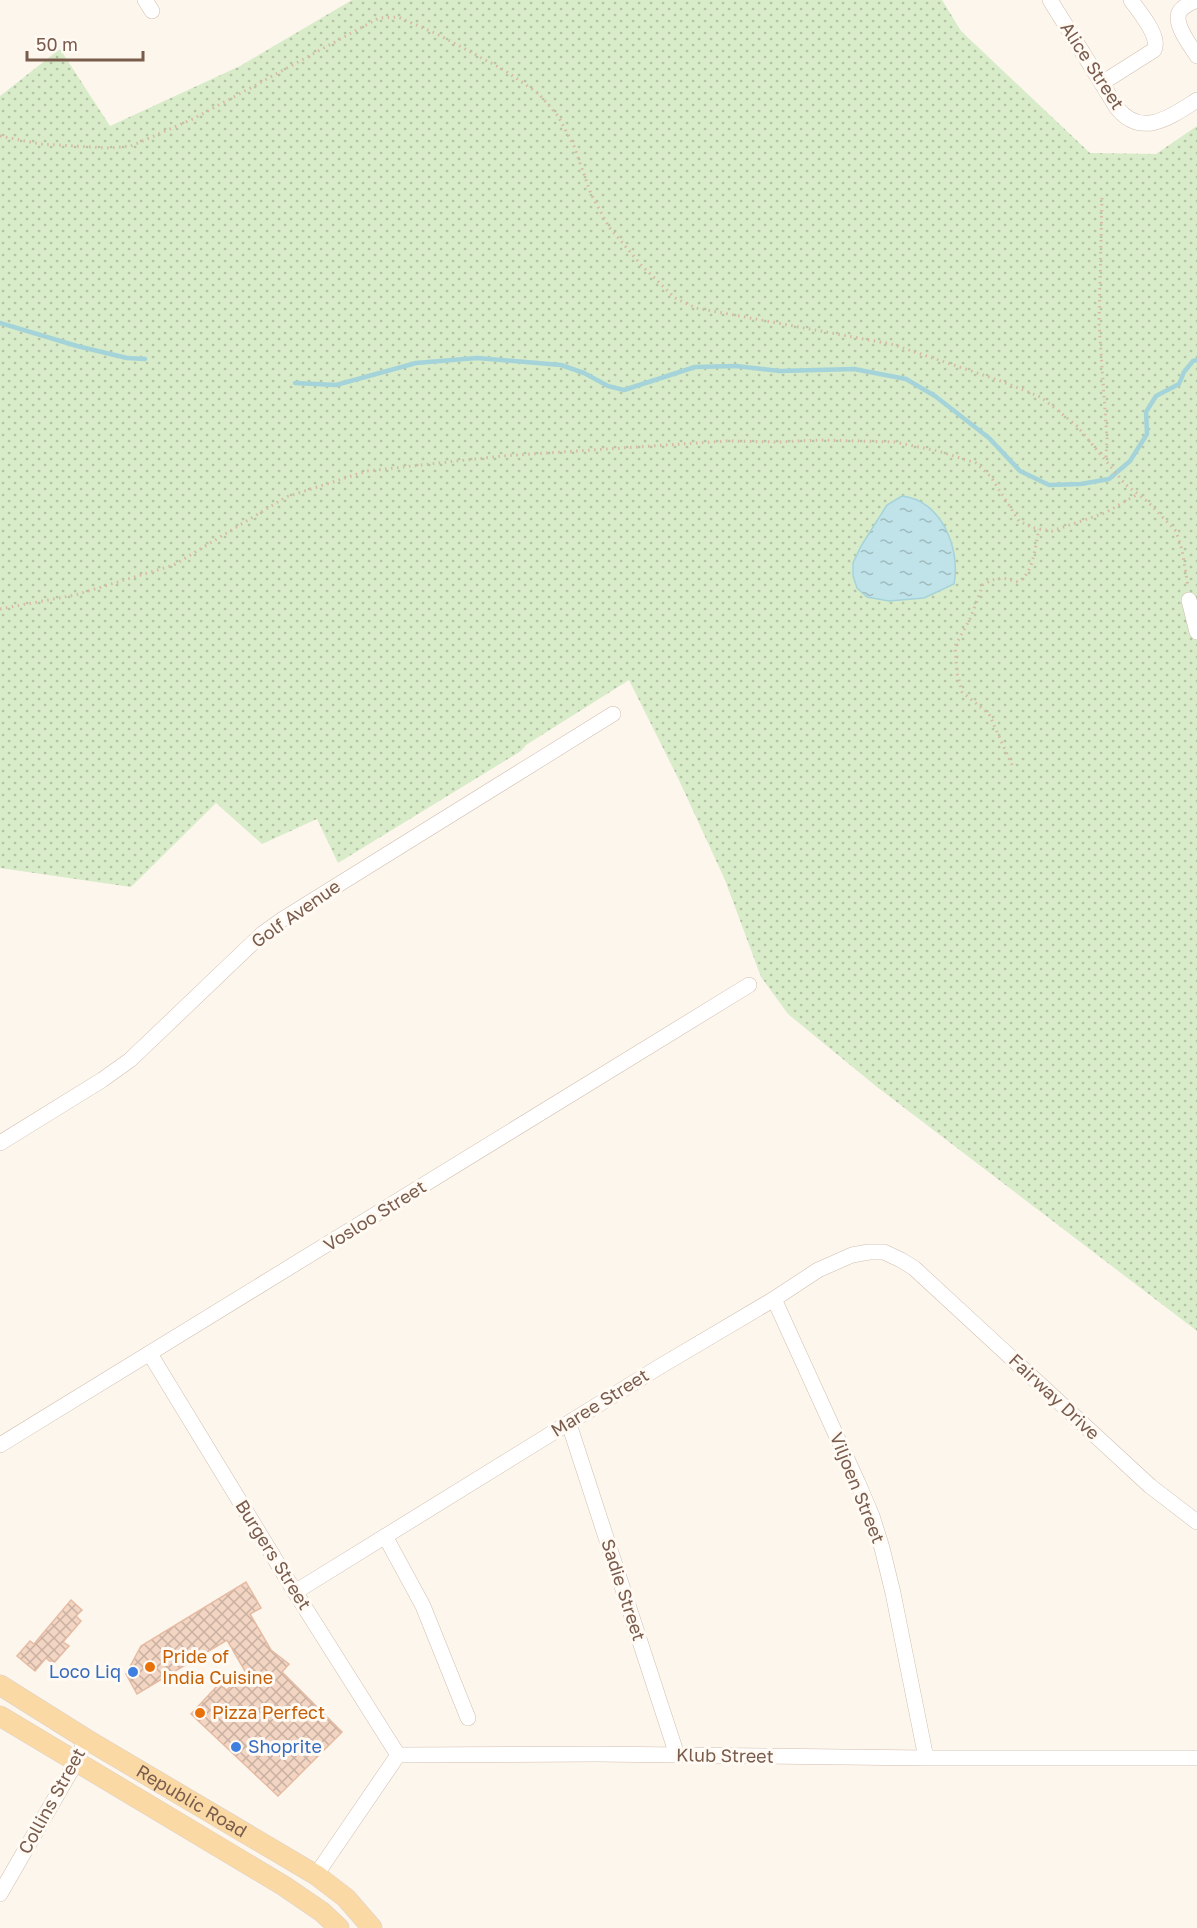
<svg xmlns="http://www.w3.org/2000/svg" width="1197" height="1928" font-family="'Golos Text',sans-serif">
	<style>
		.grass { fill: url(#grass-dots) }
		.water { fill: url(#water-ripples); stroke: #a5d3da; stroke-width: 1.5 }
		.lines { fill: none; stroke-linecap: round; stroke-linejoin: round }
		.stream { stroke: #a5d3da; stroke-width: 4.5 }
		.building { fill: url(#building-cross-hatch); stroke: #e6bba3; stroke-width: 1.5 }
		.minor-casing { stroke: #d1beb0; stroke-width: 16 }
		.major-casing { stroke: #dad1cd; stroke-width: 21 }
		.path { stroke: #d9b8a5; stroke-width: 3; stroke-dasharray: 1.5 4.5; stroke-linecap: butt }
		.minor { stroke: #fff; stroke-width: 15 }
		.major { stroke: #fbd9a5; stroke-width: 20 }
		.food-dot { fill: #e8710a; stroke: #fffaf3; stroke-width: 2 }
		.shop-dot { fill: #3f7fe0; stroke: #fffaf3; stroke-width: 2 }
		.labels { text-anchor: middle; stroke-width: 6; stroke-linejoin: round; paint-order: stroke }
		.street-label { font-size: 18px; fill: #7a5c4d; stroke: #fffaf3 }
		.food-label { font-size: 18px; fill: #c56008; stroke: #fffaf3; text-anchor: start }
		.shop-label { font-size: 18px; fill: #366cbe; stroke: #fffaf3; text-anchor: end }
	</style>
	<defs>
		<pattern id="grass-dots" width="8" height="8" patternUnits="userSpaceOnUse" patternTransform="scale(1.5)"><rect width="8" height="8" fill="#d8ecc9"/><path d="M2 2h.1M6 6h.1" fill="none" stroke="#b4c2a5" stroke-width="1.8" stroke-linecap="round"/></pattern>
		<pattern id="water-ripples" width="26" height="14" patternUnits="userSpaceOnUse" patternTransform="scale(1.5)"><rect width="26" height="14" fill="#bfe3e8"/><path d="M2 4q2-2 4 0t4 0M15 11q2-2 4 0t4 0" fill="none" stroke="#a0bbbe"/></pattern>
		<pattern id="building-cross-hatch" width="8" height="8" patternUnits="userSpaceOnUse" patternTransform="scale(1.5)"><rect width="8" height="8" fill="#f3d5c3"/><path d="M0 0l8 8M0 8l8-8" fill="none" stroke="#cab0a1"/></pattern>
	</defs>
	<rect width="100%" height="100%" fill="#fdf6ec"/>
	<path class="grass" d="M352,0H942L961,31L1090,153L1156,154L1197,126V1331L877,1087L788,1014L761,977L725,880L678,778L629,680L526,745L521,751L338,863L317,819L262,844L216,803L131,887L0,868V96L60,49L110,126L240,66Z"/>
	<path class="water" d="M902,496C941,500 961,548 954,584L924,598L889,601L867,597L857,588L853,576V563L861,546L887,505Z"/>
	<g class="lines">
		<path class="stream" d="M0,323L77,346L127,358L145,359
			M295,383L336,385L416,363L477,358L561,365L584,373L608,386L624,390L695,367L736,366L780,371L854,369L906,379L935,396L989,438L1020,471L1049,485L1081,484L1109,479L1130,461L1147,434L1146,412L1156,396L1179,384L1184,372L1193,361L1197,360"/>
	</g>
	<path class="building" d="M246,1582L261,1608L250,1614L271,1650L289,1664L282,1672L342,1732L278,1796L191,1714L219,1684L227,1690L245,1671L227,1640L137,1694L126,1674L141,1646Z
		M71,1600L82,1610L76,1616L81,1621L63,1642L69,1646L53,1664L46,1658L35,1671L17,1656L30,1641L34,1644Z"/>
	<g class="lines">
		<g class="minor-casing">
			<path id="minor" d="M145,0L152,11
				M1050,0L1117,108C1142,139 1172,116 1197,100
				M1196,0C1191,3 1183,6 1180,11C1172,23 1191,46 1197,56
				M1102,83L1154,50C1161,36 1139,12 1131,0
				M1189,600L1197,632
				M0,1143L102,1080L130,1060L262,934L283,919L613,714
				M774,1299L858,1483L872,1516L882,1548L893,1593L926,1758
				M150,1354L295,1592L398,1755
				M569,1424L677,1755
				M0,1445L749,985
				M385,1536L423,1606L468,1718
				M295,1592L659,1367L774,1299L818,1270L852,1255L869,1252H884L901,1260L914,1268L1150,1486L1197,1522
				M398,1755L596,1754L926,1758H1197
				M316,1875L398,1755
				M0,1894L76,1762L86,1739"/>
		</g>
		<g class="major-casing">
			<g id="major">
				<path id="s1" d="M0,1685L86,1739L316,1875L346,1898L372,1928"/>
				<path d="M0,1716L284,1886L322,1912L339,1928"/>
			</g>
		</g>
		<path class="path" d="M0,136L40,144L109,148L131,146L195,118L379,18L398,17L437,34L504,70L538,93L558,116L574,146L591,194L609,227L642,266L675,298L696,308L891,344L998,380L1041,397L1077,426L1125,484L1148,502L1176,531L1182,550L1188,586
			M1102,198L1099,323L1107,439L1106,458
			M0,609L75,595L174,565L286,497L367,471L502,456L727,441L779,442L820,440L895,442L938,451L976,463L991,477L1019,521L1033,528L1052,531L1105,513L1138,494
			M1012,765L989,714L962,692L957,673L955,646L970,619L983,585L991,580L1003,578L1018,582C1034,573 1035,546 1039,529"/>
		<use href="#minor" class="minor"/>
		<use href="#major" class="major"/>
	</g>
	<g class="food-dot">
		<circle cx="150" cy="1667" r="6"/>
		<circle cx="200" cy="1713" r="6"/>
	</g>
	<g class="shop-dot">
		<circle cx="133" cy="1672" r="6"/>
		<circle cx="236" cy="1747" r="6"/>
	</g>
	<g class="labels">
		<g class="street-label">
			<text transform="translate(1092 66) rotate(57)" y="6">Alice Street</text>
			<text transform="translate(296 914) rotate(-35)" y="6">Golf Avenue</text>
			<text transform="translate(375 1216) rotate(-32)" y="6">Vosloo Street</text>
			<text transform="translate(1054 1397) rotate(43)" y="6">Fairway Drive</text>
			<text transform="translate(600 1403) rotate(-32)" y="6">Maree Street</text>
			<text transform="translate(857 1488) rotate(68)" y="6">Viljoen Street</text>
			<text transform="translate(273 1555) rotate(58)" y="6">Burgers Street</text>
			<text transform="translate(623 1590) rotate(72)" y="6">Sadie Street</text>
			<text transform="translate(725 1756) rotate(1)" y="6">Klub Street</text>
			<text transform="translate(52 1801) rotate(-61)" y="6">Collins Street</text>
			<text dy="6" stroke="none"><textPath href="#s1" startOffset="224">Republic Road</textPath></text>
		</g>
		<g class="food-label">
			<text x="162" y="1663">Pride of<tspan x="162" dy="21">India Cuisine</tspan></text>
			<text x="212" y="1719">Pizza Perfect</text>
		</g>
		<g class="shop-label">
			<text x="121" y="1678">Loco Liq</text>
			<text x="248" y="1753" text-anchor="start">Shoprite</text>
		</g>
	</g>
	<path d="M27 51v9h116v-9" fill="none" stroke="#7a5c4d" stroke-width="3"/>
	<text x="36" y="51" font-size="18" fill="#7a5c4d" stroke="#fffaf3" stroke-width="4.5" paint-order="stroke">50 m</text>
</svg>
